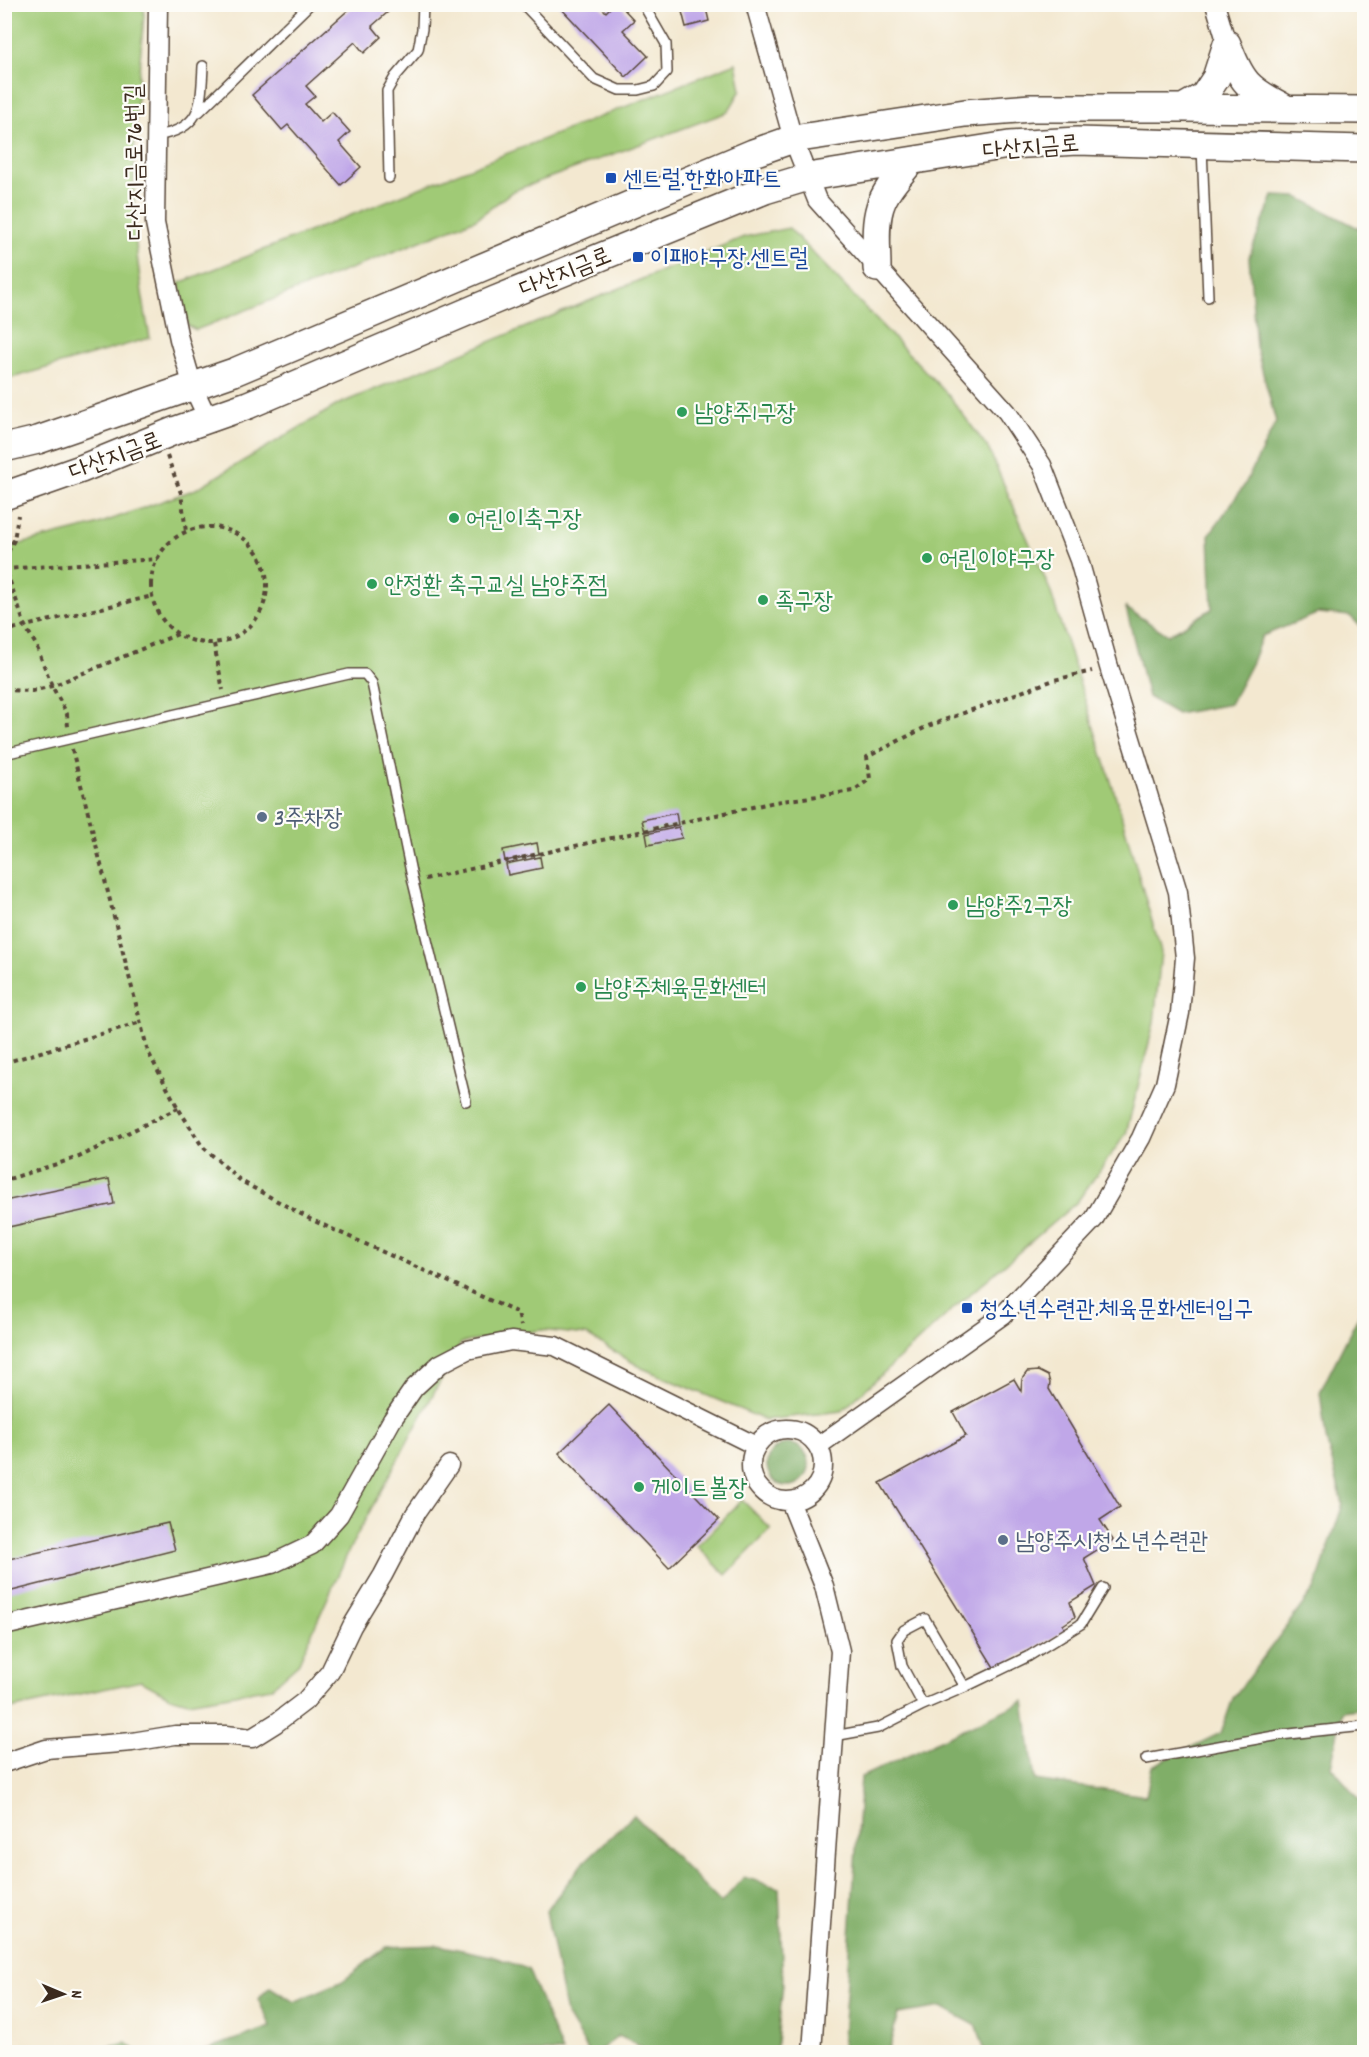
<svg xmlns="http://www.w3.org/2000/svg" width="1369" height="2057" font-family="Dekko,'Poor Story',sans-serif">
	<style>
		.green { fill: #a0ca76; stroke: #6e7a4a; stroke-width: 1.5 }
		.forest { fill: #80ae67; stroke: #5e6c42; stroke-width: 1.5 }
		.building { fill: #c0a7e8 }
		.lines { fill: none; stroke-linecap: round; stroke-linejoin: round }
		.lane-casing { stroke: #574639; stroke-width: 12 }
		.street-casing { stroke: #574639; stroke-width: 21 }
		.secondary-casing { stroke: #574639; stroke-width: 30 }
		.path { stroke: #574639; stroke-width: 4; stroke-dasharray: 4.5 4.5; stroke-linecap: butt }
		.lane { stroke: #fff; stroke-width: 9 }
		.street { stroke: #fff; stroke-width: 18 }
		.secondary { stroke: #fff; stroke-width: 27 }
		.transit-dot { fill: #1a4fb4; stroke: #fdfcf7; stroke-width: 2 }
		.leisure-dot { fill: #2e9e5b; stroke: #fdfcf7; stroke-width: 2 }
		.service-dot { fill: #5c6f8a; stroke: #fdfcf7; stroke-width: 2 }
		.labels { text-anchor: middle; stroke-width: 4.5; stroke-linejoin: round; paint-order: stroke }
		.street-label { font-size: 24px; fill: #3b2a1e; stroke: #fdfcf7 }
		.transit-label { font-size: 24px; fill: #164399; stroke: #fdfcf7; text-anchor: start }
		.leisure-label { font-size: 24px; fill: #27864d; stroke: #fdfcf7; text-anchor: start }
		.service-label { font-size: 24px; fill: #4e5e75; stroke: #fdfcf7; text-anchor: start }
	</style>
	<rect width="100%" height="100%" fill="#fdfcf7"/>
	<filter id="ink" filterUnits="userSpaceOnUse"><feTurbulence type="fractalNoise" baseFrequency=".0167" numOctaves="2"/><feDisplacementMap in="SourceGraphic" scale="12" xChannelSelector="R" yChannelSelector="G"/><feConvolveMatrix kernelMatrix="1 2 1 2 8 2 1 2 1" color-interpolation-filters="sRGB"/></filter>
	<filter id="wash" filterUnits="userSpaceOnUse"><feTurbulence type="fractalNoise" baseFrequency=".008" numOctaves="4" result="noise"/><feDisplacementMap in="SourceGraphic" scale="24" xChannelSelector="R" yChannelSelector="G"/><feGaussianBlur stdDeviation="1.35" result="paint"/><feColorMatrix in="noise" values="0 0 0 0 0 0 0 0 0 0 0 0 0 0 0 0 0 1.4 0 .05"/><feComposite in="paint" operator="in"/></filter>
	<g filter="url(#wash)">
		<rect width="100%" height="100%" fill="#f3e8d0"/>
		<path class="green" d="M5,4L145,5C138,79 131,155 135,229C137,266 143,302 150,338L5,380Z
			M736,63L741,90L728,112L513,191L476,219L196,330L188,326L179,283Z
			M789,228L949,396L988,448L1050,590L1115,794L1161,952L1154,1023L1126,1134L1077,1202L954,1308L842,1411L765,1420L642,1368L587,1335L541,1330L461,1343L351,1546L298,1664L271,1688L188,1702L170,1697L141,1681L5,1710L4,548L93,526L196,489L339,404L744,237Z
			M742,1500L771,1529L726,1575L697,1546Z"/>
		<path class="forest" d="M1273,196L1298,197L1364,231V630L1350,616L1319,613L1262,636L1252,662L1230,704L1177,714L1148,697L1126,608L1168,635L1212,609L1209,535L1244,486L1276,422L1256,347L1249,257Z
			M1364,1305V1708L1342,1711L1331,1767L1364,1804V2052H985L977,2026L942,2007L898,2014L888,2052H842L861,1777L1024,1701L1035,1780L1146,1796L1152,1766L1221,1733L1233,1698L1315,1588L1343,1504L1326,1439L1320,1392Z
			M767 1465a21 21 0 1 1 42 0a21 21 0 1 1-42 0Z
			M634,1815L721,1903L744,1877L779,1888L783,1984L776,2052H652L619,2036L597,2052H589L566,2014L546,1911L582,1864Z
			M438,1945L491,1956L528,1969L562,2052H199L271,2027L258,1999L270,1987L294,2002L343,1981L386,1947Z
			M127,2043L138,2052H86Z"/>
		<g id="blocks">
			<path class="building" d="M614,4H619L634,20L623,30L648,56L626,77L558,5H599L606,12Z
				M680,4H705L709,21L686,27Z
				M354,5H396L372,26L381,37L364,53L355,42L306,86L315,96L305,104L321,122L332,112L350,132L339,142L361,167L341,185L288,125L282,130L252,95Z
				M676,813L678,825L645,832L642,820Z
				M679,827L682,838L648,845L646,834Z
				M537,843L539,854L505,861L503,850Z
				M540,857L542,868L508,875L506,864Z
				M109,1179L114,1204L4,1228V1201Z
				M1038,1371L1048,1376L1050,1383L1049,1389L1120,1507L1100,1520L1113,1540L1084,1558L1096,1586L1070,1602L1075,1617L1063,1625L1065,1631L995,1669L880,1483L966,1436L953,1412L1014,1379L1021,1391L1022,1379L1027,1372Z
				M609,1405L719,1520L669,1568L559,1453Z
				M168,1523L175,1550L4,1593V1560Z"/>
		</g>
	</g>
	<g filter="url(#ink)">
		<use href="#blocks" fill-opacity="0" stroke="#574639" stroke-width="1.5"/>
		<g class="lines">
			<g class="lane-casing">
				<path id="lane" d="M523,4L594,79L619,90H638L654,86L667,72L666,44L643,4
					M199,112L310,4
					M155,136C202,129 201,106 203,66
					M1202,147L1208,297
					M389,178L387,91L395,77L418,50L422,29L423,4
					M4,754L349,674H365L372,683L413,882L466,1101
					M925,1619L965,1687L923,1705L902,1666L897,1640L904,1630Z
					M965,1687L1029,1656L1081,1624L1103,1588
					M834,1736L878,1728L923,1705
					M1146,1759L1280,1735L1364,1726"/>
			</g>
			<g class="street-casing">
				<path id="street" d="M158,4L155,223L179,339L193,387L208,419
					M755,4L793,139L817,200L1007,412L1042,465L1079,560L1109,667L1178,892L1185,958L1180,1013L1165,1084L1141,1138L1094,1219L1003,1315L818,1446
					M1215,4L1227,44
					M751 1465a36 36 0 1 1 72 0a36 36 0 1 1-72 0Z
					M790,1501L824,1586L840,1651L812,2052
					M4,1626L272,1564L312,1545L339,1515L392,1420L414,1388L440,1364L467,1350L511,1341L555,1346L756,1446
					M4,1763L46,1749L132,1742L175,1735H226L252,1738L276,1723L305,1701L330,1672L352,1626L383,1575L415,1514L449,1465"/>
			</g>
			<g class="secondary-casing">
				<path id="secondary" d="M1227,44C1241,82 1248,89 1283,107
					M1183,108L1204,96L1216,78L1227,44
					M877,268C877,249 874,226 880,207C885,190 900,175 911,161
					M4,448L38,440L234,372L753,153L793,139L965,113L1031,108H1183L1364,110
					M4,496L81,469L174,431L248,405L495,300L765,190L808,177L1009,145L1077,141L1364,149"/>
			</g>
			<path class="path" d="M167,456L181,493L186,532
				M151 585a58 58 0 1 1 116 0a58 58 0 1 1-116 0Z
				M4,560L14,540L18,515
				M4,564L25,626L36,645L52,686L67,714L68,727
				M4,569L158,559
				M4,631L153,596
				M214,644L223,690
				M4,690L32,691L52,686L178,634
				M72,749L148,1052L178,1108L202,1146L241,1181L310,1219L518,1313L521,1326
				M425,879L775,802L853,791L870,779L867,757L928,726L1054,680L1092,671
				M4,1063L141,1022
				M9,1179L79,1157L178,1108"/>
			<use href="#lane" class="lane"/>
			<use href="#street" class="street"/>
			<use href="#secondary" class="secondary"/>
		</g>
	</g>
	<g class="transit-dot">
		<rect x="605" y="172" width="12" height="12" rx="3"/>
		<rect x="632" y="251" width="12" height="12" rx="3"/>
		<rect x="961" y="1302" width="12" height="12" rx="3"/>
	</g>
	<g class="leisure-dot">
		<circle cx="682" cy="412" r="6"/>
		<circle cx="454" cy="518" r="6"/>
		<circle cx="927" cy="558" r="6"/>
		<circle cx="372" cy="584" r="6"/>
		<circle cx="763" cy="600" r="6"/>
		<circle cx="953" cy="905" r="6"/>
		<circle cx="581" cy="987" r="6"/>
		<circle cx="639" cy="1487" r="6"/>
	</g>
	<g class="service-dot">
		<circle cx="262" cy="817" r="6"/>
		<circle cx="1003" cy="1540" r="6"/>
	</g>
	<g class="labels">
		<g class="street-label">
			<text transform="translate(1031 146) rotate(-5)" y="8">다산지금로</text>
			<text transform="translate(134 162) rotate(-91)" y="8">다산지금로76번길</text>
			<text transform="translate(565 271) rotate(-22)" y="8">다산지금로</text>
			<text transform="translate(115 455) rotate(-21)" y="8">다산지금로</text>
		</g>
		<g class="transit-label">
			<text x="623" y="186">센트럴.한화아파트</text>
			<text x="650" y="265">이패야구장.센트럴</text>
			<text x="979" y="1316">청소년수련관.체육문화센터입구</text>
		</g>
		<g class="leisure-label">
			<text x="694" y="420">남양주1구장</text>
			<text x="466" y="526">어린이축구장</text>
			<text x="939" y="566">어린이야구장</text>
			<text x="384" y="592">안정환 축구교실 남양주점</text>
			<text x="775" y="608">족구장</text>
			<text x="965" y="913">남양주2구장</text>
			<text x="593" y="995">남양주체육문화센터</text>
			<text x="651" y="1495">게이트볼장</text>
		</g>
		<g class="service-label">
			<text x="274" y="825">3주차장</text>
			<text x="1015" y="1548">남양주시청소년수련관</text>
		</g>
	</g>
	<rect width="1369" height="2057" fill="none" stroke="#fdfcf7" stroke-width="24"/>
	<g transform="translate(63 1994) rotate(92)" stroke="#fdfcf7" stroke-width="4.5" paint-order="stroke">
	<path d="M0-4.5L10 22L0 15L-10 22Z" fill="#3b2a1e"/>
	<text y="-9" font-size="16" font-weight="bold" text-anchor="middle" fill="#3b2a1e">N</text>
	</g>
</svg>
